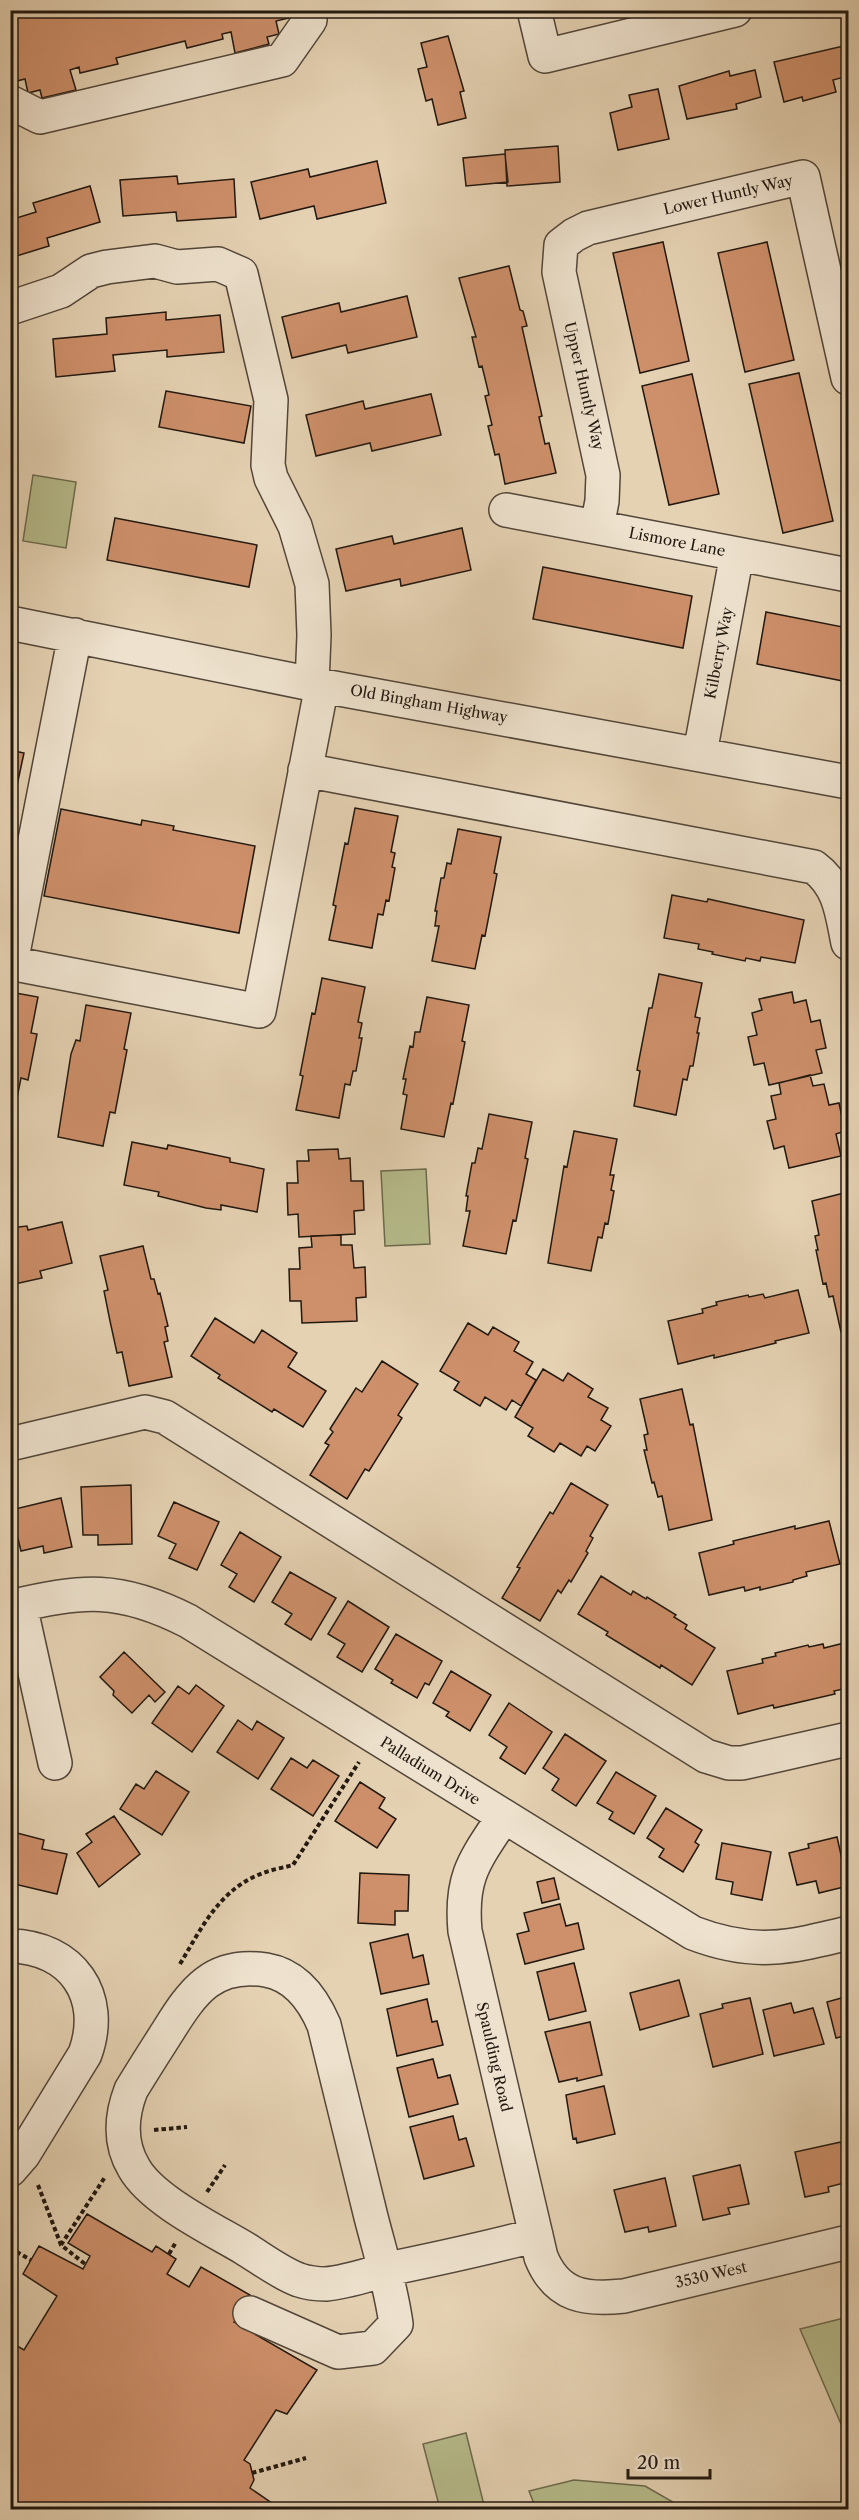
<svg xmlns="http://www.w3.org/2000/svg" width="859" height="2520" font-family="'Libre Caslon Text',serif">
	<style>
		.green { fill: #b6bb8b; stroke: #6c6a4e; stroke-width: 1.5 }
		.building { fill: #ce906b; stroke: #211810; stroke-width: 1.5 }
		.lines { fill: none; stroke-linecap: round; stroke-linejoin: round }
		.minor-casing { stroke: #524639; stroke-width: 36 }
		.path { stroke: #211810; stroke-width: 4; stroke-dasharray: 4.5 3; stroke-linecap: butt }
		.minor { stroke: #eee2ce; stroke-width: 33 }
		.labels { text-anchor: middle; stroke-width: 5; stroke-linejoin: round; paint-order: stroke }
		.street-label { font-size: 15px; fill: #211810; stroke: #eee2ce }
	</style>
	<rect width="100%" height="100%" fill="#e5d2b3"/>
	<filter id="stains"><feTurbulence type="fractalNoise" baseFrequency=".00333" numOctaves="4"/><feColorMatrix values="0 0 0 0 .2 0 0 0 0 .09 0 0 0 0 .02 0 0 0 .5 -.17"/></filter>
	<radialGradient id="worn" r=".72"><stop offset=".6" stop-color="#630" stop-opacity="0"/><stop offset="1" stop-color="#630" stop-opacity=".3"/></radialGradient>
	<path class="green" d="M33,475L76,482L66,548L23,541Z
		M426,1169L430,1244L385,1246L381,1171Z
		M848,2317V2433L844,2431L800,2329Z
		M466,2433L485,2509H440L423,2444Z
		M574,2480L645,2486L685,2509H536L529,2491Z"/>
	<path class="building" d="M10,10H288L289,18L276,21L279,34L267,37L269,44L235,53L231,32L222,34L223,39L187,48L185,41L116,58L118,64L80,73L79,67L70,70L76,90L42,98L40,90L28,93L25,79L13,82L10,73Z
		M448,36L464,91L460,92L466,118L438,125L432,99L426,101L418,69L427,67L421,43Z
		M848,45V76L833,80L836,92L803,101L802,97L784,102L774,62Z
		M755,70L761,97L736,104L737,109L687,119L679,86L729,71L730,76Z
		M658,89L669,139L618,150L610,113L632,107L629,95Z
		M558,146L560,182L507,186L505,150Z
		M505,154L508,182L466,186L463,158Z
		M377,161L386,203L317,219L314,206L260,219L251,182L308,169L310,177Z
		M177,176L178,184L234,179L236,217L177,221L176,212L123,216L120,180Z
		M90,186L100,222L47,238L49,246L10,258V220L36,212L33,203Z
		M663,242L689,361L640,373L613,253Z
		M767,242L794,360L745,372L718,253Z
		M509,266L520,310L523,311L527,326L522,327L542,416L539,417L545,444L549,443L556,473L505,484L499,454L495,455L488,426L492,425L485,396L489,395L482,366L479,367L472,337H476L459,278Z
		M407,296L417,337L348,353L346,345L292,358L282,317L339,303L341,312Z
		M166,312V320L220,315L224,352L167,357V350L113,355L115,371L56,377L53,339L107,334L106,318Z
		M799,373L833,521L783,533L749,384Z
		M692,374L719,494L669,505L642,386Z
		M166,391L251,406L244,443L159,427Z
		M431,394L441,435L372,451L370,443L316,456L306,415L363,401L365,409Z
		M115,518L257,545L249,587L107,560Z
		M462,528L471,570L401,586L400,579L346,591L336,549L392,536L394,544Z
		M543,567L692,596L683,648L533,619Z
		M766,612L848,628V682L757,664Z
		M10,750L24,753L10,818Z
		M355,808L398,816L391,852L395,853L392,867L395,868L389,901L386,900L383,915L378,914L372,948L329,940L336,906L333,905L345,843L348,844Z
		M61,809L141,825L142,820L174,826L173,830L255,846L239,933L44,896Z
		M458,829L501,837L494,873L497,874L485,936L482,935L475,969L432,961L439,926H435L437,911H435L441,878H444L447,863L451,864Z
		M672,895L707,902L708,899L804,920L795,963L761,957L760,961L746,958L745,961L712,954L713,952L698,949L699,944L664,938Z
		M659,974L702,983L695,1017L700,1018L697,1033H699L693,1066H690L687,1080L683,1079L676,1115L634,1106L640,1071L637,1070L649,1008H652Z
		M322,978L365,987L358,1022L362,1023L359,1038H362L356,1071H353L350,1085L345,1084L339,1118L296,1110L303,1076L300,1075L312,1013L315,1014Z
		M10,992L38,997L31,1033L37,1034L28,1080L21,1078L11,1128Z
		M792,992L794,1003L806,1000L811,1022L820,1020L826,1048L816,1050L822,1073L769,1085L764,1063L754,1065L748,1037L757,1035L752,1013L762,1010L759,999Z
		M427,997L469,1005L462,1041L465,1042L453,1104L451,1103L444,1137L401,1129L407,1095L403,1094L406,1079H403L410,1046L413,1047L415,1032H420Z
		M86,1005L131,1013L124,1049L127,1050L115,1113L110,1112L103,1146L58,1137L71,1054L76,1040L80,1041Z
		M810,1075L813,1086L824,1084L829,1105L839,1103L845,1131L836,1134L841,1156L789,1168L784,1146L774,1149L767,1121L776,1119L771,1096L781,1094L779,1083Z
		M489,1114L532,1122L525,1158L528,1159L516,1221L513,1220L506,1254L463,1246L470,1211H466L468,1196H466L472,1163H475L478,1148L482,1149Z
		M574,1131L617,1139L610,1175H614L611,1190L614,1191L608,1224L605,1223L602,1238L598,1237L591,1271L548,1263L564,1166L567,1167Z
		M132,1142L167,1149L168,1145L230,1158V1162L264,1169L257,1212L221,1205V1210L206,1208L158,1196L159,1192L124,1185Z
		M338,1149L339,1159L350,1158L351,1181H363L364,1210L354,1211L355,1234L299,1237L298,1214L288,1215L287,1183H298L297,1161H309L308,1150Z
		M848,1192V1330L841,1332L833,1296L829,1297L826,1283L823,1284L816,1250H818L815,1236L819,1235L812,1201Z
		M62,1222L72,1263L40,1271L42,1278L10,1285V1228L27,1226L28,1230Z
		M341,1235V1245H352L354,1268L365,1267L366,1297L356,1298L357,1321L302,1323L301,1301H290L289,1269H300L299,1248L312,1247L311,1236Z
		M143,1246L151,1279H154L158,1294L160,1293L168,1326L165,1327L168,1341L164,1342L172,1377L129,1386L122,1352L117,1353L110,1321L104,1291L108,1290L100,1256Z
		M798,1290L809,1333L775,1341L776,1343L714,1358V1355L678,1364L668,1321L703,1313L702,1309L717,1305L716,1302L748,1295L749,1297L763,1294L765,1298Z
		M215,1318L254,1343L262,1330L297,1353L288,1367L326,1391L303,1427L274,1409L272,1412L218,1378L220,1375L191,1356Z
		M468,1323L488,1335L493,1327L519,1342L514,1351L533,1362L526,1374L536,1380L521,1406L512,1400L506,1410L485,1397L480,1406L454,1390L459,1382L440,1371Z
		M382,1361L418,1384L398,1415L402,1418L369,1471L365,1469L347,1499L310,1475L329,1445L325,1443L333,1432L330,1429L356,1388L362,1392Z
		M543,1369L563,1381L568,1373L593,1389L588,1397L608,1408L601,1420L611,1426L595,1451L587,1446L581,1456L560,1443L554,1452L528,1436L533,1428L515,1417Z
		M682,1389L690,1425L693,1424L712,1520L669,1530L662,1496L658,1497L654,1482L652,1483L644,1450H647L644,1435L648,1434L640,1399Z
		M571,1483L608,1505L590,1536L593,1538L586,1551L588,1553L571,1582L569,1580L561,1593L558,1590L540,1621L502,1598L520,1568L517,1567L550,1512L553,1514Z
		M131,1485L132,1544L98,1545V1535H83L81,1487Z
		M61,1498L72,1547L44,1553L43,1546L21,1551L11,1510Z
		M174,1502L219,1522L197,1570L169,1558L176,1544L158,1536Z
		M829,1521L840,1564L806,1572L807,1576L793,1580V1582L760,1590V1587L745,1591L744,1587L709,1595L699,1553L734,1544L733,1541L795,1526V1529Z
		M240,1532L281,1557L254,1602L229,1587L237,1574L221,1565Z
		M290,1572L336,1598L311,1640L285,1624L292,1614L272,1602Z
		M601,1576L631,1595L633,1591L646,1599L647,1597L676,1615L674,1617L687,1625L685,1629L715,1648L692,1685L661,1665L660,1668L606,1635L608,1632L578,1614Z
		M348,1601L389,1627L362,1672L337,1657L345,1644L328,1634Z
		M396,1634L442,1661L429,1685L425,1683L417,1698L391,1683L393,1680L375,1669Z
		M848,1642V1688L834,1691L835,1694L774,1708L773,1705L738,1714L727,1671L763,1663L762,1659L776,1656L775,1653L808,1645L809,1647L823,1644L824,1648Z
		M124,1652L165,1692L155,1702L149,1695L132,1713L113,1695L114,1691L100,1677Z
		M451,1671L491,1695L470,1731L446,1716L449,1712L433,1703Z
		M196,1685L224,1706L192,1752L152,1723L178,1686L189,1694Z
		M509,1703L552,1732L525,1774L500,1758L507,1747L489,1735Z
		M238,1720L252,1730L257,1721L284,1738L258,1779L217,1752Z
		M565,1734L606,1761L576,1806L552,1790L559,1779L543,1768Z
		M291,1758L307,1768L313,1760L339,1776L313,1816L271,1789Z
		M156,1771L189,1792L162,1835L120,1809L136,1784L144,1789Z
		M616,1772L656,1796L634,1834L609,1819L613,1812L597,1803Z
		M360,1782L385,1798L379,1808L396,1819L377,1848L335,1821Z
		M666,1808L702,1830L695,1842L699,1845L683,1872L659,1857L664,1849L647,1838Z
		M114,1816L140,1854L99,1887L77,1853L92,1842L86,1834Z
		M17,1833L44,1840L42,1849L67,1854L57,1894L10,1883V1860Z
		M837,1837L848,1886L819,1893L816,1881L797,1885L789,1853L809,1848L808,1844Z
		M722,1843L771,1852L762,1900L731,1894L733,1882L716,1879Z
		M360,1873L409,1875L408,1911H395V1925L358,1923Z
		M554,1878L559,1899L542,1903L537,1882Z
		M560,1904L566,1926L578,1923L584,1949L525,1964L517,1934L529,1931L524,1913Z
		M408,1934L413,1958L423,1955L429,1984L381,1994L370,1943Z
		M574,1963L586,2011L549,2020L537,1972Z
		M679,1980L689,2016L640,2030L630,1993Z
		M848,1987V2035L836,2038L827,2002L845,1997L843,1989Z
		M750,1998L763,2054L713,2067L700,2014L723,2008L722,2004Z
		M427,1999L432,2022L437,2021L443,2045L397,2056L387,2009Z
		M791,2003L794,2013L813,2008L824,2044L774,2056L763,2010Z
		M590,2022L602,2075L577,2081V2078L559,2082L545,2032Z
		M433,2059L438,2078L450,2075L458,2104L409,2117L397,2068Z
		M604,2086L615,2134L577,2143L576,2138L573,2139L566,2095Z
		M453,2116L459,2140L466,2138L474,2166L424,2179L410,2127Z
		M841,2142L848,2182L828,2187L829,2192L805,2197L795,2152Z
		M740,2165L749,2204L728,2208L730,2214L703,2220L693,2176Z
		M665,2178L676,2226L649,2232L648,2227L625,2232L614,2190Z
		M87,2214L152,2252L156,2246L176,2259L167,2274L189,2287L201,2267L250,2295L234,2322L317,2370L287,2414L276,2410L244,2460L250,2464L254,2480L250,2488L282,2510H10V2350L14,2344L24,2350L57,2296L23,2274L39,2246L83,2269L90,2256L68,2243Z"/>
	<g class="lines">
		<g class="minor-casing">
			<path id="minor" d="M534,10L545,56L735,10
				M10,102L40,117L282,60L310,20L307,10
				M10,308L61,291L91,271L107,267L155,261L177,267L218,264L241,274L271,400L268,465L271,478L295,526L312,584L314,635L312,684
				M506,510L848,575
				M597,527L602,501L603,475L559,272L561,245L574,235L588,228L803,177L848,378
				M10,623L312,684L848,782
				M700,753L737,554
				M305,770L814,867C840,886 842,914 848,943
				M10,963L259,1011L322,685
				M11,963L75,635
				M10,1444L145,1412L165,1417L706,1756L729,1763H742L848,1739
				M20,1605L55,1763
				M10,1607C83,1590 119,1586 188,1621L693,1933C753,1956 788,1948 848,1933
				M504,1816C475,1860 460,1876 465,1931L541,2257C557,2297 586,2300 624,2296L848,2242
				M10,1946C72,1947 106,1996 85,2054L23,2155L10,2170
				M250,2313L338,2352L373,2348L396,2324C391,2287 380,2252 371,2217C355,2153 340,2089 324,2025C313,1999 295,1975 266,1970C213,1962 193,1991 168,2031C156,2050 143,2070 131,2090C121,2116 119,2143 134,2168C152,2200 212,2229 244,2248C262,2259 280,2273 299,2280C308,2283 318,2284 326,2284C349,2282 372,2273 393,2268C441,2258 489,2248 536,2235"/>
		</g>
		<path class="path" d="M180,1964C201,1929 218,1892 258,1875C269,1870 282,1868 293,1865L359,1762
			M154,2130L187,2127
			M38,2185L61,2245L85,2264
			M207,2192L225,2165
			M61,2245L105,2177
			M10,2248L31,2260
			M169,2254L176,2242
			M252,2473L306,2458"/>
		<use href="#minor" class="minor"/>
	</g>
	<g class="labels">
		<g class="street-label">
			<text transform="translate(728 195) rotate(-13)" y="5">Lower Huntly Way</text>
			<text transform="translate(584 386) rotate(77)" y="5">Upper Huntly Way</text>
			<text transform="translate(677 542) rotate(11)" y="5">Lismore Lane</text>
			<text transform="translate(719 653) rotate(-79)" y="5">Kilberry Way</text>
			<text transform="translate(429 704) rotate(10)" y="5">Old Bingham Highway</text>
			<text transform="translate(430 1771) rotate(32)" y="5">Palladium Drive</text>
			<text transform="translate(494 2057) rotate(77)" y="5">Spaulding Road</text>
			<text transform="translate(711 2275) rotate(-13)" y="5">3530 West</text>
		</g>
	</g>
	<rect width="859" height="2520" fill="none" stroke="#e5d2b3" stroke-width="36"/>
	<rect x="12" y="12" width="835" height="2496" fill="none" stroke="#211810" stroke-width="3"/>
	<rect x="18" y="18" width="823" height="2484" fill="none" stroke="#211810" stroke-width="1.5"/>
	<path d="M628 2469v9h82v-9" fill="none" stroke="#211810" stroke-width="3"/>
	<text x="637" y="2469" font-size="18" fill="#211810" stroke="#eee2ce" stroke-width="4.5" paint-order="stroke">20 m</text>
	<rect width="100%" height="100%" filter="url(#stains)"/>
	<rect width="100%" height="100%" fill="url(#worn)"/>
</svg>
